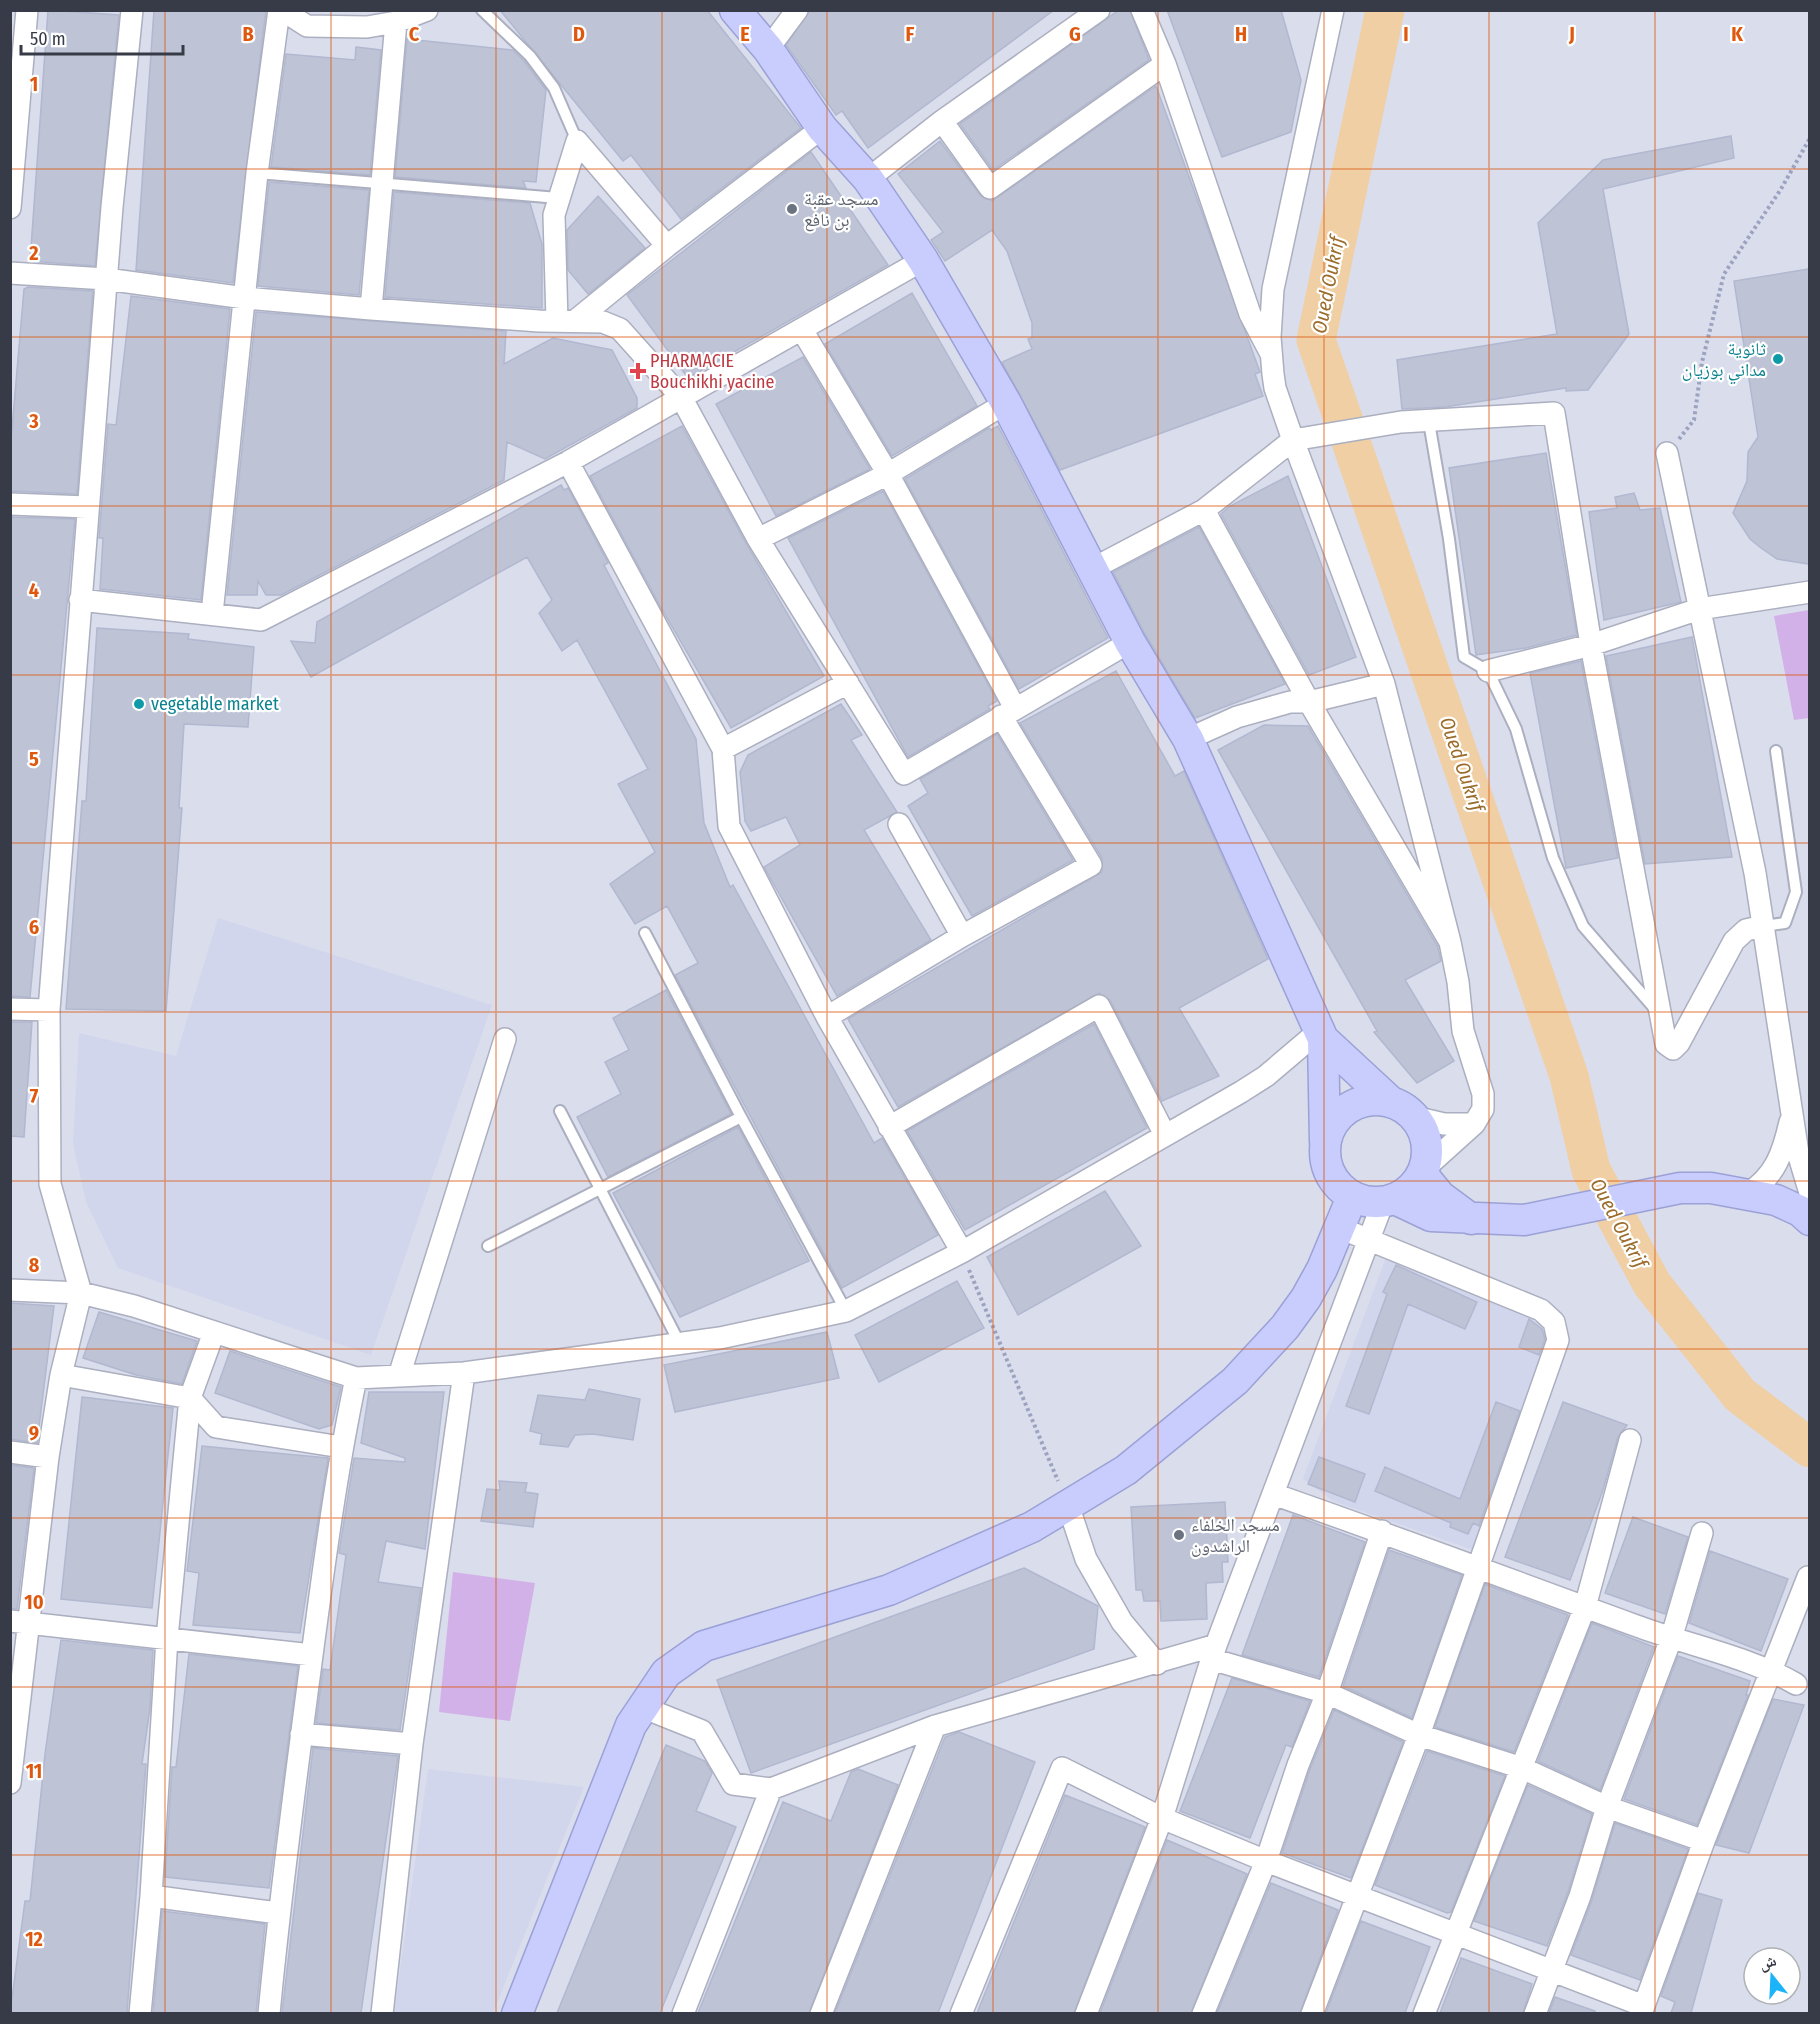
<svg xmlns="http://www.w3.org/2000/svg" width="1820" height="2024" font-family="'Fira Sans Condensed','Noto Naskh Arabic',sans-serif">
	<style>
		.residential { fill: #daddec; fill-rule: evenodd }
		.education { fill: #d2d6ed }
		.green { fill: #d2b1e8 }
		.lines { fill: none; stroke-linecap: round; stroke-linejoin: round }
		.river { stroke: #f0cfa5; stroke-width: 39 }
		.building { fill: #bec3d5; stroke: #b1b8d0; stroke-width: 1.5 }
		.lane-casing { stroke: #abafbf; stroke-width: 14 }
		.street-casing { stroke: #abafbf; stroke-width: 24 }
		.secondary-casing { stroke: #9ba1d6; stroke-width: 33 }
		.path { stroke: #9ca3c1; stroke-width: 4; stroke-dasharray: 3 3; stroke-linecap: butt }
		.lane { stroke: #fff; stroke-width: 10 }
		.street { stroke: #fff; stroke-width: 21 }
		.secondary { stroke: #c8cdfe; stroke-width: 30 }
		.grid { fill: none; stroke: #df580f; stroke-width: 1.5; stroke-opacity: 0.55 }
		.worship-dot { fill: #6b7280; stroke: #fff; stroke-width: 2 }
		.culture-dot { fill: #0f9aa8; stroke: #fff; stroke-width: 2 }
		.health-dot { fill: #e0444e; stroke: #fff; stroke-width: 2 }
		.labels { text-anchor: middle; stroke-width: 4.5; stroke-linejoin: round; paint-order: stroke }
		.worship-label { font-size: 18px; fill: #5b616d; stroke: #fff; text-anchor: start }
		.culture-label { font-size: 18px; fill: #0d838f; stroke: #fff; text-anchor: end }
		.health-label { font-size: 18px; fill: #be3a42; stroke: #fff; text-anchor: start }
		.water-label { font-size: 20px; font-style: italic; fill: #9b6c2b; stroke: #fff }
		.grid-label { font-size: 20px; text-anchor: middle; font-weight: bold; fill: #df580f; stroke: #fff; stroke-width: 4.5; stroke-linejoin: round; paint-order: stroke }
	</style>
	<rect width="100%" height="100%" fill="#e8eaf4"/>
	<path class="residential" d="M11,11H1809V2013L11,2014ZM1754,1958H1790V1994H1754Z"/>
	<path class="education" d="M218,918L492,1005L371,1355L118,1268L86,1202L73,1144L79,1033L176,1056Z
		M1387,1255L1559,1325L1473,1550L1333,1501L1303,1479Z
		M428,1769L584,1787L493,2013H394Z"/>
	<path class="green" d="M1809,610V718L1794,720L1774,616Z
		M453,1572L535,1583L510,1721L439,1712Z"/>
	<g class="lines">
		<path class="river" d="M1385,10L1316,340L1569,1076L1591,1170L1652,1284L1740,1395L1810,1448"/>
	</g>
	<path class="building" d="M48,10L119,15L95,266L30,261Z
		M154,10H266L233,283L136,270Z
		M500,10H707L801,128L681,219L631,155L623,161Z
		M810,10H1054L868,148L842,111L836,115L786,45Z
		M1119,10H1130L1149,60L993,170L960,124Z
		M1167,10H1281L1301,80L1291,132L1222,157Z
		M407,39L513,50L524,61L546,90L536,182L523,181L526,188L395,177Z
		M356,47L381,50L370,175L271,167L286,54L355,60Z
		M1156,86L1260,372L1255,374L1263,396L1060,470L1002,362L1032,349L1028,339L1032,338V323L1007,251L992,230L945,261L931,240L943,232L898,174L940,141L980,195L992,201Z
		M1731,136L1734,158L1603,189L1629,334L1588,390L1566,391V388L1445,407L1402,409L1397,360L1557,334L1538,223L1603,160Z
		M811,152L888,265L688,378L627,295Z
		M269,182L369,190L359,295L258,286Z
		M394,192L530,203L542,244V308L385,297Z
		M598,196L645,248L588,294L568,270L567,230Z
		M1809,269V564L1777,559L1761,548L1750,539L1733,513L1747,481L1748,452L1758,437L1734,281Z
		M28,287L93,291L77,494L10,491V452L24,289Z
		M912,293L977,406L892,456L825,344Z
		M131,296L230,309L201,600L100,589L103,538H99L108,424L116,425Z
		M256,312L506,331L504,364L553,338L612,350L637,398V408L545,459L507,442L504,480L281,595H266L258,581L257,595H227Z
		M803,357L870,469L776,516L716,404Z
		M682,426L747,545L824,676L731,728L660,606L590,476Z
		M998,426L1108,638L1019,689L905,479L989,428L991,430Z
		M1546,453L1577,635L1526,648L1476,655L1449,468Z
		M1288,476L1356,657L1309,675L1221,514L1230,506Z
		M561,485L564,490L568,488L608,563L604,565L696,739L704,823L730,887L733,885L874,1143L882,1138L938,1235L842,1288L675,975L698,963L667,906L635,924L610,884L655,852L618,784L648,769L577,640L562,651L539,613L552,600L527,557L311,677L291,641L315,643L317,622Z
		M883,491L997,701L988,706L990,709L908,757L788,538Z
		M1634,493L1640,510L1660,508L1681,602L1604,620L1589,512L1617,508L1615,497Z
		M10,517L75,519L30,997L10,996Z
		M1199,527L1285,684L1195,718L1145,634L1113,572Z
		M97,628L189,634L188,639L254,647L248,727L184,724L179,808H182L166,1011L66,1009L82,801H86Z
		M1692,637L1732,857L1645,864L1606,656Z
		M1581,661L1618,858L1566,868L1530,673Z
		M1116,671L1175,776L1184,771L1268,959L1179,1008L1219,1076L1162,1101L1110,1000L1099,993L898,1107L848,1019L1102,872V858L1020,723Z
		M841,704L862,735L851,740L897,812L864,830L931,940L837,996L764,867L800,845L786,817L751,831L745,821L740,772L748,755Z
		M1264,725L1308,726L1438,947L1441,961L1405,980L1454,1061L1417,1083L1374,1032L1377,1031L1218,750Z
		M997,734L1073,860L972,916L908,806L928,793L920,779Z
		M666,990L731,1114L608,1177L577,1117L621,1094L605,1062L629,1050L613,1018Z
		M10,1022H32L24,1137L10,1136Z
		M1094,1024L1147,1128L965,1230L907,1131Z
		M738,1127L809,1261L680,1317L613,1193Z
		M1105,1191L1141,1246L1018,1315L987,1257Z
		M1396,1265L1477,1302L1465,1329L1408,1304L1369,1414L1346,1406L1387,1294L1383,1292Z
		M957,1281L984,1328L879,1382L855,1335Z
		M10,1303L54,1306L37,1443L10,1439Z
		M99,1312L197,1341L182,1384L136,1375L83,1358Z
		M1529,1319L1542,1329L1545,1339L1539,1355L1519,1347Z
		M827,1332L839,1378L675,1412L664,1365Z
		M230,1351L341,1387L332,1425L319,1429L215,1393Z
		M589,1389L640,1399L633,1440L593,1434L575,1435L568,1447L540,1444L542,1434L530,1431L538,1395L585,1400Z
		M369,1392H444L425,1549L386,1541L378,1582L421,1588L400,1730L316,1723L323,1669L330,1670L346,1555L339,1553L354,1458L405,1462V1458L361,1443Z
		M82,1397L173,1408L152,1608L61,1599Z
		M1496,1402L1520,1411L1479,1526L1473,1523L1468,1534L1450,1527L1451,1523L1375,1491L1385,1467L1460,1499Z
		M1563,1402L1627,1425L1618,1437L1603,1490L1570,1580L1505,1557Z
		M202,1446L328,1458L300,1633L193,1625L199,1573L187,1571Z
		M1319,1457L1365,1474L1355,1502L1308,1484Z
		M10,1465L34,1468L17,1609L10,1608Z
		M499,1481L527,1483L525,1492L538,1494L533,1527L481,1521L487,1489L500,1490Z
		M1225,1502L1228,1562H1222L1223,1582L1206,1583L1207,1619L1161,1621L1160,1601H1144L1142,1590H1136L1131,1507Z
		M1293,1515L1365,1542L1319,1677L1242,1655Z
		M1633,1517L1688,1537L1665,1614L1605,1593Z
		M1389,1550L1462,1575L1412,1718L1343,1686Z
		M1710,1551L1788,1579L1761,1651L1689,1623Z
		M1024,1568L1098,1606L1094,1649L751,1773L717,1680Z
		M1485,1584L1568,1615L1514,1752L1435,1727Z
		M1592,1623L1654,1647L1600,1790L1538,1761Z
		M61,1640L153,1650L150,1708L142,1764H146L127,2013H10L25,1901H30L45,1754Z
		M189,1654L298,1666L269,1888L165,1877L172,1767H176Z
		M1678,1656L1750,1681L1746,1695H1748L1697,1825L1624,1799Z
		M1232,1678L1310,1701L1292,1747L1286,1745L1250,1838L1180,1811Z
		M1773,1699L1804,1705L1749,1853L1716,1845Z
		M1334,1710L1403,1742L1351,1878L1282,1853L1310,1769Z
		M959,1732L1035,1762L938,2013H835L945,1737Z
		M666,1745L705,1761L712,1773L696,1811L736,1827L660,2013H557Z
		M313,1748L398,1756L361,2013H282Z
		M1427,1751L1505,1776L1451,1912L1447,1913L1375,1885Z
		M858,1769L898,1785L809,2013H698L783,1802L831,1821L851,1772Z
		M1528,1785L1592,1814L1568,1892L1547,1946L1474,1921Z
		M1065,1795L1145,1827L1074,2013H977Z
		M1615,1823L1688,1849L1640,1980L1571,1955L1592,1900Z
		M1167,1840L1247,1874L1191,2013H1100Z
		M1271,1883L1338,1910L1300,2013H1217Z
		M1698,1893L1722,1900L1691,2013H1671L1675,2002L1661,1996Z
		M162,1911L265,1924L256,2013H153Z
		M1361,1921L1430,1947L1405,2013H1326Z
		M1461,1958L1532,1984L1523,2013H1440Z
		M1555,1997L1595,2011V2013H1549Z"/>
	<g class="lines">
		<g class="lane-casing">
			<path id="lane" d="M482,10L530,56L554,88L577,141
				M257,173L558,198
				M1429,422L1449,539L1464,657L1488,671L1516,729L1553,858L1583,926L1655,1009
				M1763,926L1785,923L1796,892L1776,751
				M645,933L741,1117
				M560,1111L680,1344
				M488,1246L741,1117L846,1311"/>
		</g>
		<g class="street-casing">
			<path id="street" d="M282,10L307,26L367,27L396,22L427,10
				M1142,10L1165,64L1250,314L1270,352
				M1333,10L1273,289L1270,337L1273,374L1275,388L1293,440L1384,684L1450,942
				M768,49L797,10
				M942,121L990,188L1165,64
				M577,141L667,246
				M868,179L942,121L1099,10
				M10,208L27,10
				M10,273L106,279L245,298L371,309L539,321L603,322L620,329L681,397L758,539L904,774L1130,642
				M371,309L396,22
				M557,321L554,215L577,141
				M575,321L667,246L822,128
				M802,330L888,474L1015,708
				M1667,453L1755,873L1798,1153L1810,1193
				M568,462L723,749L729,826L827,1017L962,1252
				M10,504L87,507
				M1204,510L1309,702L1450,942L1458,982L1463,1031L1483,1094V1109L1474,1124L1424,1169
				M758,539L888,474L1006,403
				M1092,569L1204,510L1293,440L1401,422L1554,413L1591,645L1666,1044L1673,1049L1679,1043L1734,941L1746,930L1763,926
				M80,600L261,620L568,462L923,260
				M212,614L257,173L279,10
				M1488,671L1591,645L1699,609L1810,592
				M1188,739L1237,717L1290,702H1309L1384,684
				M723,749L848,683
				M899,824L962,936
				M10,1009L49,1010
				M827,1017L962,936L1091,865L1001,716
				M1414,1117L1444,1124H1474
				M889,1127L1099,1006L1165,1135
				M1747,1194C1775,1177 1783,1153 1790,1122
				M10,1290L81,1293L134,1306L356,1378L464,1373L720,1338L846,1311L962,1252L1241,1092L1266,1076L1319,1031
				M61,1375L190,1398L216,1427L341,1447
				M399,1376L505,1039
				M10,1452L48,1457
				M1273,1494C1394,1536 1513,1581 1634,1625C1687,1645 1747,1656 1796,1684
				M1068,1505L1086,1559L1122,1622L1157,1664
				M10,1621L312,1655
				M1211,1659L1327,1693L1419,1735L1522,1768L1607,1807L1704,1841
				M642,1707L702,1731L733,1784L771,1789L935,1726L1216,1645
				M301,1734L412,1744
				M10,1783L48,1457L61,1375L81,1293L50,1184L49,1010L112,207L132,10
				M151,1896L278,1913
				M140,2014L151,1896L167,1638L190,1398L214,1332
				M269,2014C279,1906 293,1800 307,1693C321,1588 334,1482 356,1378
				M382,2014L412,1744L464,1373
				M683,2014L771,1789
				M821,2014L935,1726
				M961,2014L1062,1768L1162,1818L1266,1861L1644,2006
				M1086,2014L1162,1818L1216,1645L1383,1202
				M1203,2014L1266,1861L1298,1765L1327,1693L1382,1531
				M1312,2014L1419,1735L1558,1340L1554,1322L1541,1310L1340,1228
				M1424,2014L1585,1607L1630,1440
				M1535,2014L1580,1896L1607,1807L1671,1639L1702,1533
				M1641,2014L1704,1841L1808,1577"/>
		</g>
		<g class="secondary-casing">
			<path id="secondary" d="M735,10L768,49L822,128L868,179L923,260L1006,403L1130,642L1188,739L1323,1039L1391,1102
				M1323,1039L1325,1141
				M1325 1151a51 51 0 1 1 102 0a51 51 0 1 1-102 0Z
				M1422,1174L1440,1196L1471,1219
				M1395,1199L1431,1216L1524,1220L1680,1188H1711L1776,1200L1800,1211L1810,1220
				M517,2014L631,1725L666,1673L704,1646L889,1590L1032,1527L1126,1470L1235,1381L1285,1327L1306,1298L1322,1269L1352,1197"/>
		</g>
		<path class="path" d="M1679,439L1694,420L1702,362L1724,274L1781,189L1810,138
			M969,1270L1058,1481"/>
		<use href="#lane" class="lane"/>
		<use href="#street" class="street"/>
		<use href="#secondary" class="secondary"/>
	</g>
	<path class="grid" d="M165,10V2014M331,10V2014M496,10V2014M662,10V2014M827,10V2014M993,10V2014M1158,10V2014M1324,10V2014M1489,10V2014M1655,10V2014M10,169H1810M10,337H1810M10,506H1810M10,675H1810M10,843H1810M10,1012H1810M10,1181H1810M10,1349H1810M10,1518H1810M10,1687H1810M10,1855H1810"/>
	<g class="worship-dot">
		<circle cx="792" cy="209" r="6"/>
		<circle cx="1179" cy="1535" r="6"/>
	</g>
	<g class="culture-dot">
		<circle cx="1778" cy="359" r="6"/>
		<circle cx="139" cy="704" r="6"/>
	</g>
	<path class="health-dot" d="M635 362h6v6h6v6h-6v6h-6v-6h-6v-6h6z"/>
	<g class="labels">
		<g class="worship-label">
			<text x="804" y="205">مسجد عقبة<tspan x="804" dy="21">بن نافع</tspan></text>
			<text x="1191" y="1531">مسجد الخلفاء<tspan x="1191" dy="21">الراشدون</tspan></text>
		</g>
		<g class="culture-label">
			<text x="1766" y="355">ثانوية<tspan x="1766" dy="21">مداني بوزيان</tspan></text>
			<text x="151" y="710" text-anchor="start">vegetable market</text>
		</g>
		<g class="health-label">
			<text x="650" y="367">PHARMACIE<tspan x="650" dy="21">Bouchikhi yacine</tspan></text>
		</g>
		<g class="water-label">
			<text transform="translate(1328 285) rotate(-79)" y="7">Oued Oukrif</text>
			<text transform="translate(1462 764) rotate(71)" y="7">Oued Oukrif</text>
			<text transform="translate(1619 1223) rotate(62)" y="7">Oued Oukrif</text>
		</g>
	</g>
	<g class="grid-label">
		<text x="248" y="41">B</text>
		<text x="414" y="41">C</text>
		<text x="579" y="41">D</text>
		<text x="745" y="41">E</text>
		<text x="910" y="41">F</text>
		<text x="1075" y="41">G</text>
		<text x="1241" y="41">H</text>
		<text x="1406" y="41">I</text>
		<text x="1572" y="41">J</text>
		<text x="1737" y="41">K</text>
		<text x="34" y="91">1</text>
		<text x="34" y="260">2</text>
		<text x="34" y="428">3</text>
		<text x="34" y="597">4</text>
		<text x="34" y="766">5</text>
		<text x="34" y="934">6</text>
		<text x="34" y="1103">7</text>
		<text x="34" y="1272">8</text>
		<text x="34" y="1440">9</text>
		<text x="34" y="1609">10</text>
		<text x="34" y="1778">11</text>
		<text x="34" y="1946">12</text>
	</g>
	<rect width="1820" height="2024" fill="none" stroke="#373b47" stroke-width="24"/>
	<g transform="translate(1772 1976) rotate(342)"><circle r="28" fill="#ffffff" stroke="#afb1b5" stroke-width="1.5"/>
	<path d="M0-4.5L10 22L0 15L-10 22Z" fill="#1bb4f8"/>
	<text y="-9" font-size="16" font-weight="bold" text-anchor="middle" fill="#373b47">ش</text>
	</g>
	<path d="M21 45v9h162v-9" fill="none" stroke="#373b47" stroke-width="3"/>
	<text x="30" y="45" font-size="18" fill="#373b47" stroke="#ffffff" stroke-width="4.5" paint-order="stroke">50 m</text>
</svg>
